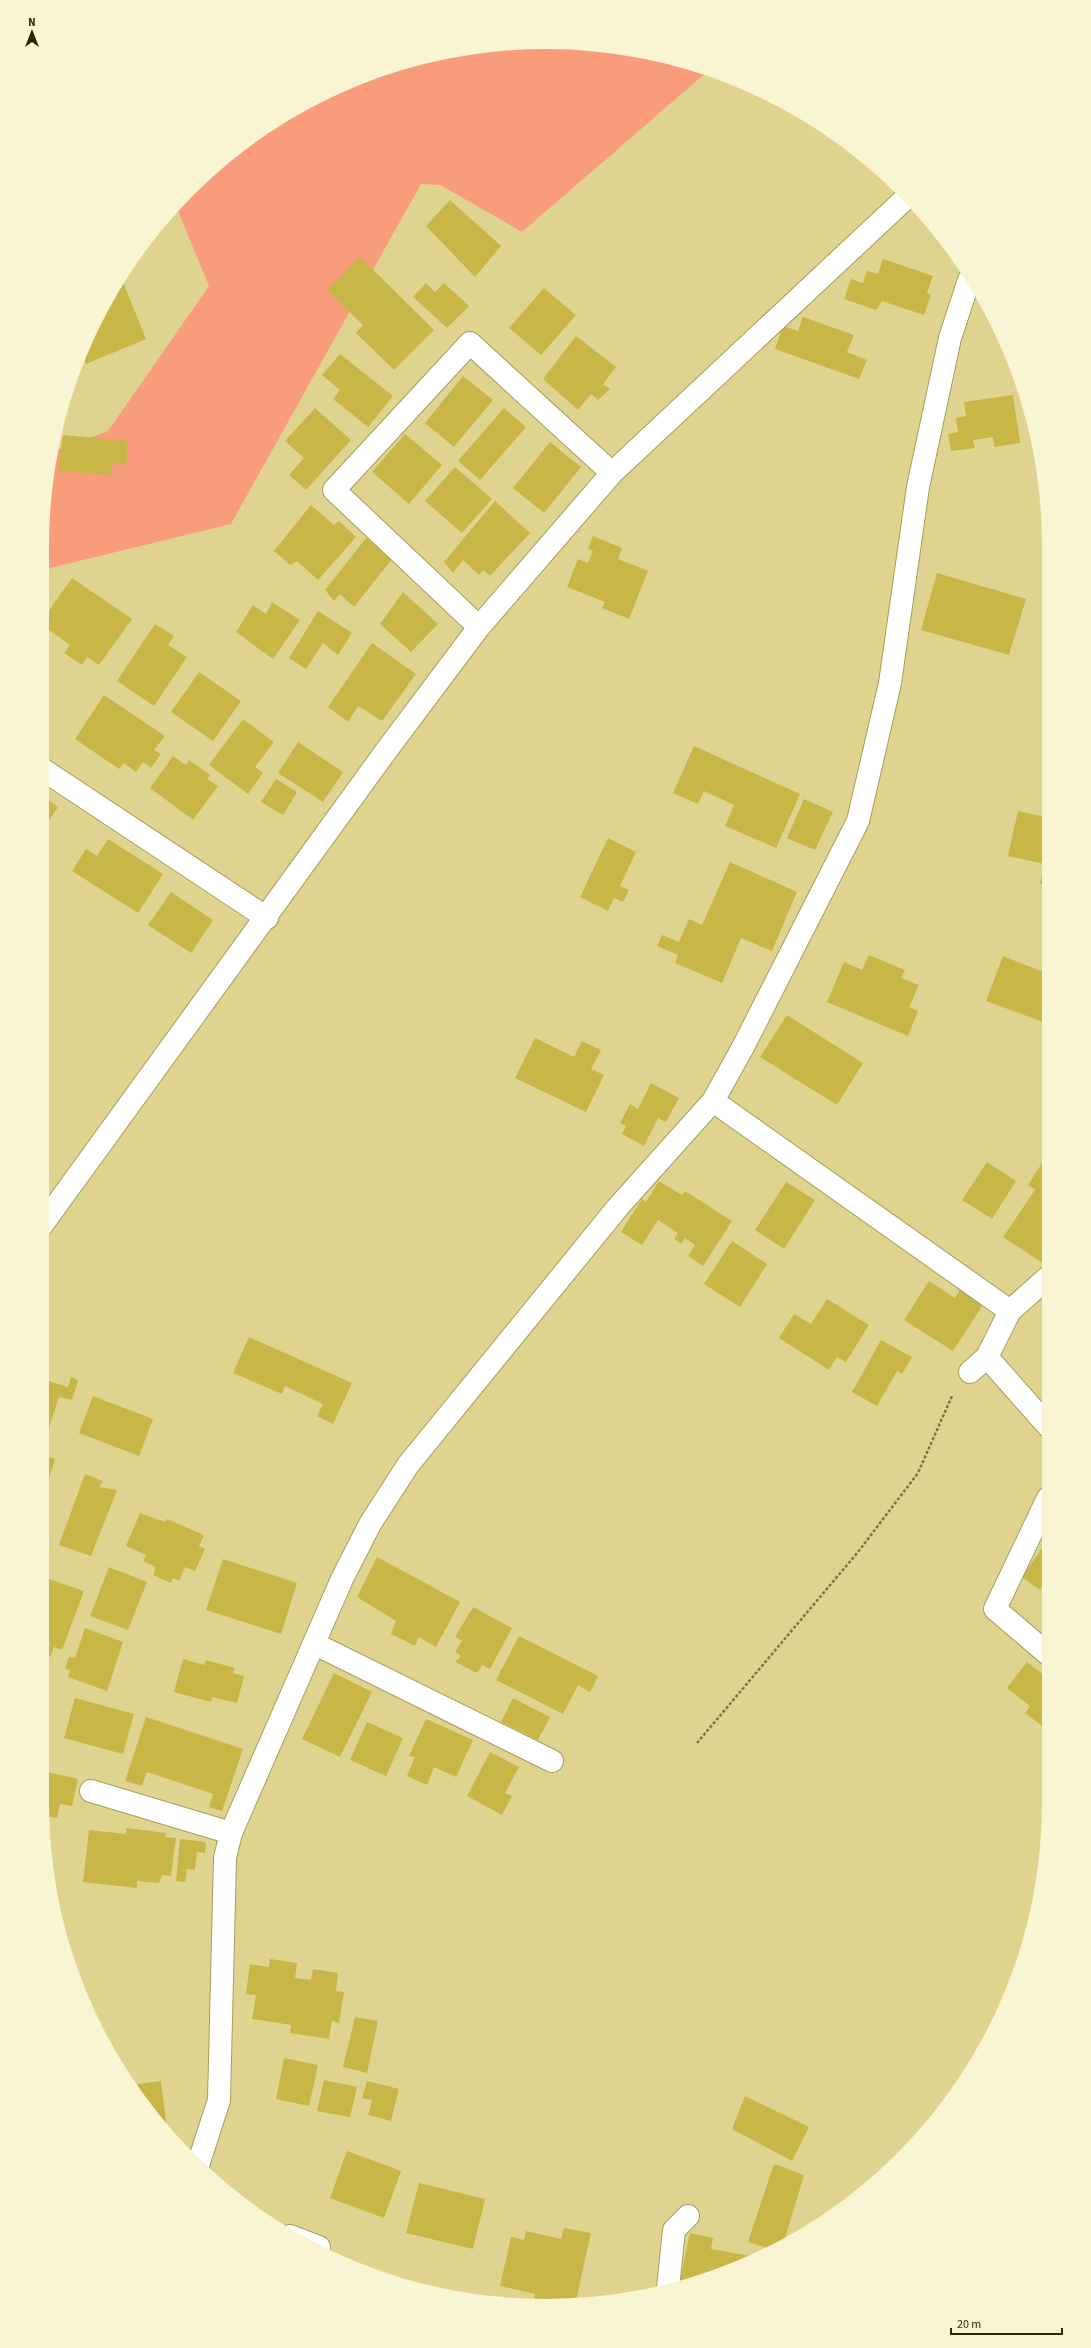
<svg xmlns="http://www.w3.org/2000/svg" width="1091" height="2348" font-family="'Source Sans 3',sans-serif">
	<style>
		.green { fill: #f99c7c }
		.building { fill: #c8b647 }
		.lines { fill: none; stroke-linecap: round; stroke-linejoin: round }
		.minor-casing { stroke: #a89d5a; stroke-width: 24 }
		.path { stroke: #7d7546; stroke-width: 2.5; stroke-dasharray: 3 2; stroke-linecap: butt }
		.minor { stroke: #fff; stroke-width: 22 }
	</style>
	<rect width="100%" height="100%" fill="#dfd48f"/>
	<path class="green" d="M545,42L644,52L708,71L522,232L440,185L421,184L231,524L42,570V545L51,452L108,431L209,286L176,206L189,190L266,127L353,80L447,52Z"/>
	<path class="building" d="M450,200L501,246L475,277L426,226Z
		M360,257L434,330L394,370L356,333L363,325L327,290Z
		M883,259L933,276L927,293L931,295L924,315L882,301L876,310L844,299L851,279L863,283L867,271L878,274Z
		M123,282L146,339L86,364L81,352L117,284Z
		M426,283L435,292L444,283L469,306L447,328L413,297Z
		M544,288L576,315L541,355L509,328Z
		M803,317L854,335L847,352L867,360L859,379L775,349L783,326L798,331Z
		M576,336L616,367L603,384L610,389L598,400L591,394L578,410L543,379Z
		M340,354L393,396L368,427L333,399L340,390L322,375Z
		M463,376L493,400L454,447L425,423Z
		M1013,395L1020,443L994,447L993,437L973,440L975,448L951,451L948,434L958,432L956,418L966,416L964,402Z
		M315,408L351,440L306,490L289,475L304,458L285,441Z
		M504,408L526,427L480,480L458,461Z
		M405,434L442,465L409,504L372,472Z
		M63,435L127,441V464H111L113,475L58,471Z
		M550,442L581,467L544,513L513,488Z
		M455,467L492,499L462,533L425,501Z
		M495,501L530,533L490,576L483,570L479,575L463,560L453,573L444,562Z
		M311,505L334,525L339,521L356,537L318,580L297,561L290,565L274,551Z
		M593,536L622,548L618,559L648,571L629,619L602,608L605,602L567,587L578,559L588,563L593,551L588,548Z
		M366,538L392,559L354,607L340,594L334,601L325,590Z
		M937,573L1026,599L1009,655L921,630Z
		M72,578L132,619L99,665L87,657L82,665L64,653L70,645L42,625V620Z
		M403,592L438,624L411,652L380,624Z
		M272,602L300,620L273,659L236,632L253,605L266,614Z
		M318,611L352,633L338,655L323,643L306,669L289,658Z
		M155,624L174,636L168,645L187,657L154,706L117,681Z
		M372,643L416,674L382,721L358,706L348,722L328,707Z
		M199,672L241,701L213,741L171,712Z
		M104,695L165,736L154,750L161,754L151,768L143,762L136,772L124,763L119,769L75,739Z
		M243,719L274,742L255,767L263,773L248,794L209,765Z
		M298,742L343,772L323,802L278,773Z
		M694,746L800,794L776,848L725,826L734,805L704,791L698,804L673,793Z
		M173,756L186,765L189,760L210,775L207,779L218,786L193,820L150,788Z
		M276,779L297,792L283,815L261,802Z
		M42,796L58,807L42,831Z
		M804,799L833,812L815,850L787,838Z
		M1018,811L1046,817V885L1040,884L1044,864L1008,856Z
		M608,838L636,852L620,886L629,890L623,902L614,898L608,911L580,897Z
		M108,839L163,874L138,913L72,871L86,849L97,856Z
		M730,862L797,892L772,951L741,938L722,983L675,963L678,955L657,946L662,935L679,942L689,919L702,925Z
		M171,892L213,920L191,953L148,925Z
		M869,955L905,970L901,978L919,985L909,1007L918,1011L908,1036L827,1002L844,962L862,970Z
		M1003,956L1046,973V1023L986,1001Z
		M787,1015L863,1063L837,1105L760,1057Z
		M535,1038L574,1057L582,1041L601,1050L591,1069L604,1075L586,1112L515,1078Z
		M651,1083L679,1098L666,1122L658,1118L644,1146L622,1134L626,1126L620,1123L630,1104L638,1109Z
		M987,1162L1016,1181L992,1219L962,1200Z
		M1042,1163L1047,1166V1259L1044,1264L1003,1237L1035,1190L1028,1185Z
		M659,1181L682,1195L685,1191L732,1221L703,1266L688,1256L695,1245L685,1238L681,1244L674,1239L678,1233L658,1220L642,1245L621,1232L642,1199L646,1202Z
		M786,1182L815,1200L784,1249L755,1230Z
		M732,1241L767,1264L740,1307L704,1284Z
		M929,1281L955,1298L961,1288L984,1303L953,1351L904,1320Z
		M827,1299L869,1325L846,1362L837,1357L829,1370L779,1338L794,1314L811,1324Z
		M249,1337L352,1383L333,1424L317,1416L323,1404L285,1386L282,1394L233,1373Z
		M881,1340L912,1357L902,1374L897,1371L877,1406L852,1392Z
		M71,1377L78,1380L72,1400L59,1397L49,1428L42,1425V1379L68,1387Z
		M93,1396L153,1419L139,1456L79,1433Z
		M42,1455L55,1459L42,1501Z
		M85,1474L103,1481L99,1487L117,1490L91,1556L59,1545Z
		M140,1513L165,1522L167,1519L204,1535L199,1546L205,1549L195,1571L185,1567L179,1581L173,1578L171,1583L153,1575L156,1567L143,1561L146,1555L126,1546Z
		M1047,1541L1048,1586L1044,1583L1040,1590L1022,1577Z
		M377,1557L460,1602L436,1647L419,1637L415,1646L391,1634L396,1621L357,1597Z
		M223,1559L297,1583L281,1634L206,1610Z
		M109,1567L147,1582L128,1630L90,1616Z
		M46,1578L84,1591L62,1650L54,1647L50,1657L42,1653V1588Z
		M473,1607L512,1628L490,1669L482,1665L477,1673L455,1662L461,1656L455,1652L462,1641L455,1637Z
		M85,1628L123,1642L107,1691L68,1677L70,1670L65,1669L69,1657L75,1658Z
		M519,1636L598,1676L590,1692L578,1685L563,1714L496,1680Z
		M183,1659L204,1665L206,1660L235,1668L233,1673L244,1676L237,1703L212,1697L211,1702L174,1692Z
		M1027,1662L1049,1679V1731L1025,1713L1030,1706L1007,1688Z
		M334,1673L372,1692L340,1757L302,1739Z
		M75,1698L134,1714L123,1754L64,1738Z
		M513,1698L550,1717L538,1740L501,1722Z
		M146,1717L243,1749L222,1811L209,1807L213,1794L147,1772L142,1786L125,1781Z
		M426,1719L473,1740L456,1777L434,1767L427,1785L407,1776L415,1757L409,1756Z
		M367,1722L403,1738L386,1776L350,1760Z
		M490,1752L519,1767L505,1793L512,1796L502,1815L467,1796Z
		M42,1771L78,1779L72,1806L60,1804L57,1818L43,1815Z
		M126,1828L166,1833L165,1837L176,1838L171,1876L162,1875L159,1883L137,1881V1888L83,1882L89,1830L126,1834Z
		M180,1839L206,1842L205,1853L197,1852L195,1870L187,1869L185,1882L176,1881Z
		M270,1959L297,1963L295,1978L311,1980L313,1969L338,1973L336,1991L344,1992L339,2023L332,2021L329,2039L290,2033L291,2025L252,2019L256,1995L246,1994L250,1964L269,1967Z
		M355,2017L378,2021L367,2073L343,2067Z
		M284,2058L318,2065L309,2106L276,2099Z
		M324,2080L357,2087L350,2117L317,2111Z
		M161,2081L168,2136L131,2085Z
		M367,2081L399,2089L391,2121L368,2115L372,2100L362,2098Z
		M745,2096L809,2127L792,2161L732,2129Z
		M347,2151L401,2171L384,2218L330,2198Z
		M774,2164L804,2175L783,2245L773,2250L748,2242Z
		M419,2183L485,2199L473,2249L406,2233Z
		M564,2228L591,2233L576,2300L562,2298L560,2305H532L535,2294L500,2286L511,2237L524,2240L526,2231L561,2239Z
		M690,2233L713,2238L711,2249L756,2257L707,2279L679,2286Z"/>
	<g class="lines">
		<g class="minor-casing">
			<path id="minor" d="M479,627L334,490L470,343L612,473
				M42,769L267,918
				M713,1101L1010,1311
				M42,1225L386,751L479,627L612,473L905,199
				M987,1357L1048,1426
				M970,1372L987,1357L1010,1311L1047,1278
				M1048,1498L995,1609L1049,1655
				M315,1644L552,1761
				M91,1791L231,1833
				M198,2165L219,2100L225,1858L231,1833L342,1579L370,1524L408,1465L618,1207L713,1101L743,1047L858,821L890,683L918,487L950,338L969,280
				M290,2236L319,2247
				M668,2288L674,2230L688,2216"/>
		</g>
		<path class="path" d="M697,1743L858,1552L918,1473L952,1396"/>
		<use href="#minor" class="minor"/>
	</g>
	<path d="M0 0H1091V2348H0ZM545 49H546A496 496 0 0 1 1042 545V1803A496 496 0 0 1 546 2299H545A496 496 0 0 1 49 1803V545A496 496 0 0 1 545 49Z" fill="#f9f4d2" fill-rule="evenodd"/>
	<g transform="translate(32 32)" stroke="#f9f4d2" stroke-width="3" paint-order="stroke">
	<path d="M0-3L7 15L0 10L-7 15Z" fill="#2c270b"/>
	<text y="-6" font-size="11" font-weight="bold" text-anchor="middle" fill="#2c270b">N</text>
	</g>
	<path d="M951 2328v6h111v-6" fill="none" stroke="#2c270b" stroke-width="2"/>
	<text x="957" y="2328" font-size="12" fill="#2c270b" stroke="#f9f4d2" stroke-width="3" paint-order="stroke">20 m</text>
</svg>
